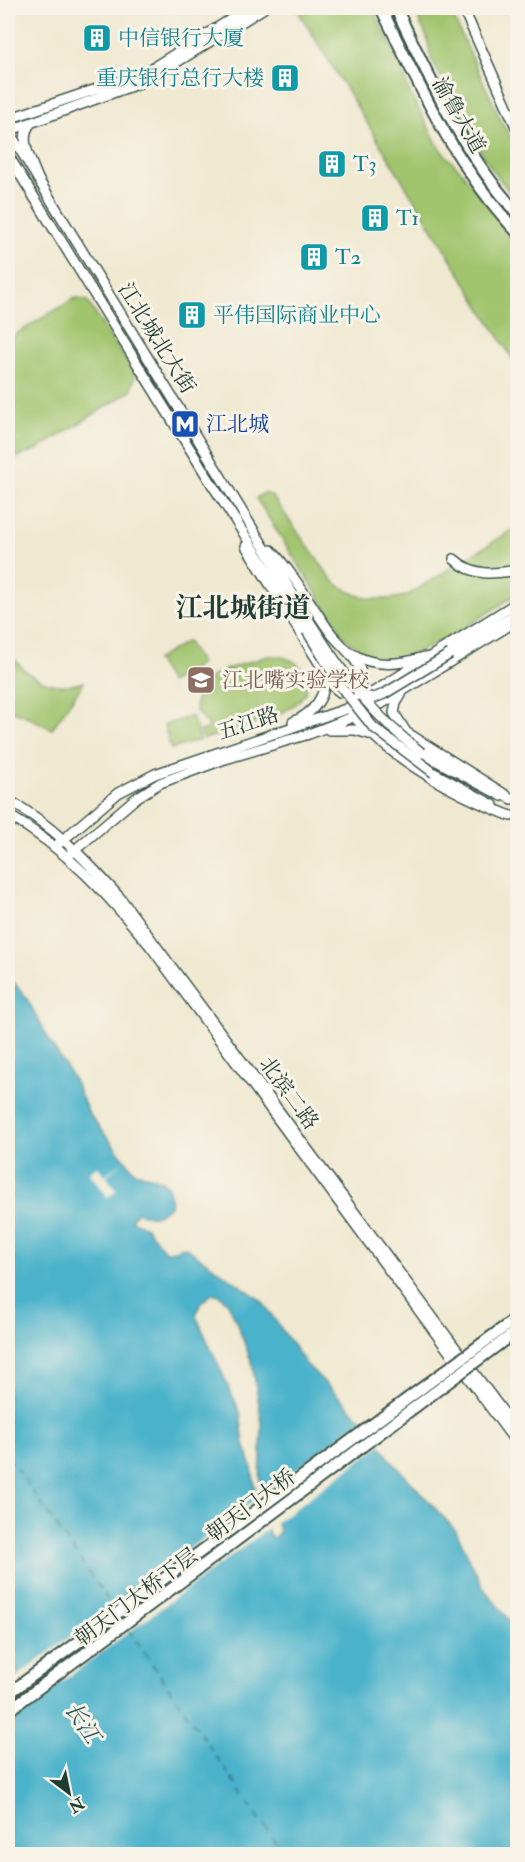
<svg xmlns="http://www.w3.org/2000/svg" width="525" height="1862" font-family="'IM FELL Double Pica','Noto Serif SC',serif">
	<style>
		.green { fill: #a1c56e; stroke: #608151; stroke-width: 1.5 }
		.water { fill: #4cb2cb; stroke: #367880; stroke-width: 1.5; fill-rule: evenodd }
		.pier { fill: #f0e9d1 }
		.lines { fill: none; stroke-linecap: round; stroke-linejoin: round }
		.ferry { stroke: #2a5a5a; stroke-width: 1.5; stroke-dasharray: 8 6; stroke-linecap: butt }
		.secondary-casing { stroke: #3e574c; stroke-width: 12 }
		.primary-casing { stroke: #3e574c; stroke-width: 12 }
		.trunk-casing { stroke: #3e574c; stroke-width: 14 }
		.secondary { stroke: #fff; stroke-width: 9 }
		.primary { stroke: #fff; stroke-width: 9 }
		.trunk { stroke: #fff; stroke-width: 10 }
		.rail-casing { stroke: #1f3d34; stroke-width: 4 }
		.rail { stroke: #f7f3e8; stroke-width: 1.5; stroke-dasharray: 4.5; stroke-linecap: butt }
		.secondary-bridge-casing { stroke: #3e574c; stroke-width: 12; stroke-linecap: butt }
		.trunk-bridge-casing { stroke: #3e574c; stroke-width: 14; stroke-linecap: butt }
		.secondary-bridge { stroke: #fff; stroke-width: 9 }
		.trunk-bridge { stroke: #fff; stroke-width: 10 }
		.labels { text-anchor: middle; stroke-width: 6; stroke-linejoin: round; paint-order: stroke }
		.culture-label { font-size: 21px; fill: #0d838f; stroke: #f7f3e8; text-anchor: start }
		.street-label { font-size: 21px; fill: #1f3d34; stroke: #f7f3e8 }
		.transit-label { font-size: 21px; fill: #164399; stroke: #f7f3e8; text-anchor: start }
		.education-label { font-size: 21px; fill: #785e54; stroke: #f7f3e8; text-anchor: start }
		.water-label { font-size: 22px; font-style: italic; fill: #2a5a5a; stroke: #f7f3e8 }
		.district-label { font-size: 27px; font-weight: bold; fill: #1f3d34; stroke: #f7f3e8 }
	</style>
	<rect width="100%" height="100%" fill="#f7f3e8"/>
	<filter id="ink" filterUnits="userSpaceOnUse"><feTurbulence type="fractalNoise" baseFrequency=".0167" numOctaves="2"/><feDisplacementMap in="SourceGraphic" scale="12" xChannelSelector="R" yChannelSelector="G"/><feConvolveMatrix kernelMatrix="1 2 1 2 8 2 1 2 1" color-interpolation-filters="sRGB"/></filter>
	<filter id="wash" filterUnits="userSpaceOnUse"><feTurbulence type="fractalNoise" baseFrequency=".008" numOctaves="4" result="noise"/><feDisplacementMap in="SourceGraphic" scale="24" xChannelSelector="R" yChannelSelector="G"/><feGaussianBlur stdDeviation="1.35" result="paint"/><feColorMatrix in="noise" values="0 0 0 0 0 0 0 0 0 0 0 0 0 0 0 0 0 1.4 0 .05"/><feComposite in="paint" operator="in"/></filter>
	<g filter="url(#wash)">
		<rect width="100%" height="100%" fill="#f0e9d1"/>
		<path class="green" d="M296,8H372L399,60L409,91L440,149L461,171L505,228L517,256V366Z
			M413,8H449L503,124L517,149V202L487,162L460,115L431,58L427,37Z
			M75,298L87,301L135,375L131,391L38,449L8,461V339Z
			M264,493L272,496L332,580C355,599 379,604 408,595L517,527V594C485,614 427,656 390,659C372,660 358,650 345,638L256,498Z
			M187,641L201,664L170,683L156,660Z
			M8,650C24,677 52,692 84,682L52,729L20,713L8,710Z
			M268,656C281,656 294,658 302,669C331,712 228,731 203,739L200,731L210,728L196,712C190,672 240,666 268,656Z
			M192,716L200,740L171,749L164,725Z"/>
		<path class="water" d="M8,975L27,999L52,1045L74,1080L89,1114L135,1172C154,1178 174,1178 170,1206C154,1219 153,1218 136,1212L131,1220L146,1227L166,1252L185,1247L261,1300L306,1364L367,1425L390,1459L456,1531L484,1589L517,1630V1854H8ZM212,1294H218L228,1303L234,1316L252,1363L262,1423L260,1484L278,1527L279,1532L274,1538L270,1536L256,1496L252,1467L244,1444L240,1412L196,1316L200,1304Z"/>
		<path class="pier" d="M125,1160L106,1176L116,1191L108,1197L89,1172L97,1166L105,1175Z
			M365,1419L383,1443L274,1524L261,1496Z
			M259,1497L270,1527L8,1722V1683Z"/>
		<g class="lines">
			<path class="ferry" d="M8,1456L115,1610
				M128,1629L284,1854"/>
		</g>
	</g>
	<g filter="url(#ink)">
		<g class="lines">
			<g class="secondary-casing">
				<path id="secondary" d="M463,8L518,131
					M8,130L313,627
					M8,155L213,486L307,631
					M246,546L335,688L340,692L354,693C360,687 363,682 361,673C357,657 340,645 330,632C310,604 295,575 271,550
					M454,559C474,577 493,574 518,570
					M351,653C374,668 400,665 424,657
					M450,654L518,613
					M401,695L396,703L394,713L406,732L512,799
					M352,715C396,762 451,793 511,816
					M293,722C312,714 330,695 322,673
					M329,730H355L369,734
					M422,753L502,796
					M434,773L493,805
					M57,845L118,793L155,774L346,709L518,602
					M69,855L136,798L160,783L222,760L309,734L373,709L518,620"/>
			</g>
			<g class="primary-casing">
				<path id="primary" d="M8,119L144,73L249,8
					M31,123C17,138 32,162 38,179
					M8,131L148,80L264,8
					M8,800C52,824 87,861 121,899L518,1432
					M8,815C66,848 109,896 151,947L518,1445"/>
			</g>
			<g class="trunk-casing">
				<path id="trunk" d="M381,8C420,87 456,168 518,233
					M396,8C430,79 463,154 518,214"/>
			</g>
			<use href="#secondary" class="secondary"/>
			<use href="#primary" class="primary"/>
			<use href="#trunk" class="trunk"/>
			<g class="rail-casing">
				<path id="rail" d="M8,1701L518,1323"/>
			</g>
			<use href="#rail" class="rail"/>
			<g class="secondary-bridge-casing">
				<path id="secondary-bridge" d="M313,627C347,680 371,714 422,753
					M307,631L342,688L373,727L434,773
					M358,695L374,698L384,694L450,654"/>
			</g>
			<g class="trunk-bridge-casing">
				<path id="trunk-bridge" d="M8,1694L518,1317
					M8,1711L518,1330"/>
			</g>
			<use href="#secondary-bridge" class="secondary-bridge"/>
			<use href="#trunk-bridge" class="trunk-bridge"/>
		</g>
	</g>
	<defs>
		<g id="building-square" transform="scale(1.5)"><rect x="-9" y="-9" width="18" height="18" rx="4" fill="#0f9aa8" stroke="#f7f3e8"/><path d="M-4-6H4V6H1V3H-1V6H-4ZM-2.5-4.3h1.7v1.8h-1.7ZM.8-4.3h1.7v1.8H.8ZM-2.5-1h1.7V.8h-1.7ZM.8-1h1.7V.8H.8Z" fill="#fff"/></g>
		<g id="metro-square" transform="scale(1.5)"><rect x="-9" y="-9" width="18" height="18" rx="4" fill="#1a4fb4" stroke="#f7f3e8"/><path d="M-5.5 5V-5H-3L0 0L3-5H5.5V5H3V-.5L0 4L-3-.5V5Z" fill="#fff"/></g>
		<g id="school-square" transform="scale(1.5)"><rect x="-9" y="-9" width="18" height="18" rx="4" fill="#8d6e63" stroke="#f7f3e8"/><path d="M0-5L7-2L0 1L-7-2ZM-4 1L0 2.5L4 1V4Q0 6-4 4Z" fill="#fff"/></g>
	</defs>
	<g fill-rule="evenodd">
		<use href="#building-square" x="97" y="38"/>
		<use href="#building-square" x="285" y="78"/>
		<use href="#building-square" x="332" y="164"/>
		<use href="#building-square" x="375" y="218"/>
		<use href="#building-square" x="314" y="257"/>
		<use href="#building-square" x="192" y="315"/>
		<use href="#metro-square" x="185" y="424"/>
		<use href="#school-square" x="201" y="680"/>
	</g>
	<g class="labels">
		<g class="culture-label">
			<text x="118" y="45">中信银行大厦</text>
			<text x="264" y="85" text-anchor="end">重庆银行总行大楼</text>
			<text x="353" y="171">T3</text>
			<text x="396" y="225">T1</text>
			<text x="335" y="264">T2</text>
			<text x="213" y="322">平伟国际商业中心</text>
		</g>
		<g class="street-label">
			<text transform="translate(459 115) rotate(60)" y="7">渝鲁大道</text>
			<text transform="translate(157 338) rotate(58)" y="7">江北城北大街</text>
			<text transform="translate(248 723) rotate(-18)" y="7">五江路</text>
			<text transform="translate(289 1093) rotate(54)" y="7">北滨二路</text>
			<text transform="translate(251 1505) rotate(-37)" y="7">朝天门大桥</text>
			<text transform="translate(136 1597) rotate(-37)" y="7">朝天门大桥下层</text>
		</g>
		<g class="transit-label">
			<text x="206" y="431">江北城</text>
		</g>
		<g class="education-label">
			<text x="222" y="687">江北嘴实验学校</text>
		</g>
		<g class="water-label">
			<text transform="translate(83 1722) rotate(56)" y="8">长江</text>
		</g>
		<g class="district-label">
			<text x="243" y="617">江北城街道</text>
		</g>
	</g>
	<rect width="525" height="1862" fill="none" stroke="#f7f3e8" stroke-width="30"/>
	<g transform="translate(69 1793) rotate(148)" stroke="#f7f3e8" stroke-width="4.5" paint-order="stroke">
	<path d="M0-4.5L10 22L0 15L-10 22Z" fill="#1f3d34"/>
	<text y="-9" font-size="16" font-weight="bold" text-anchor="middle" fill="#1f3d34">N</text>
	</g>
</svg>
